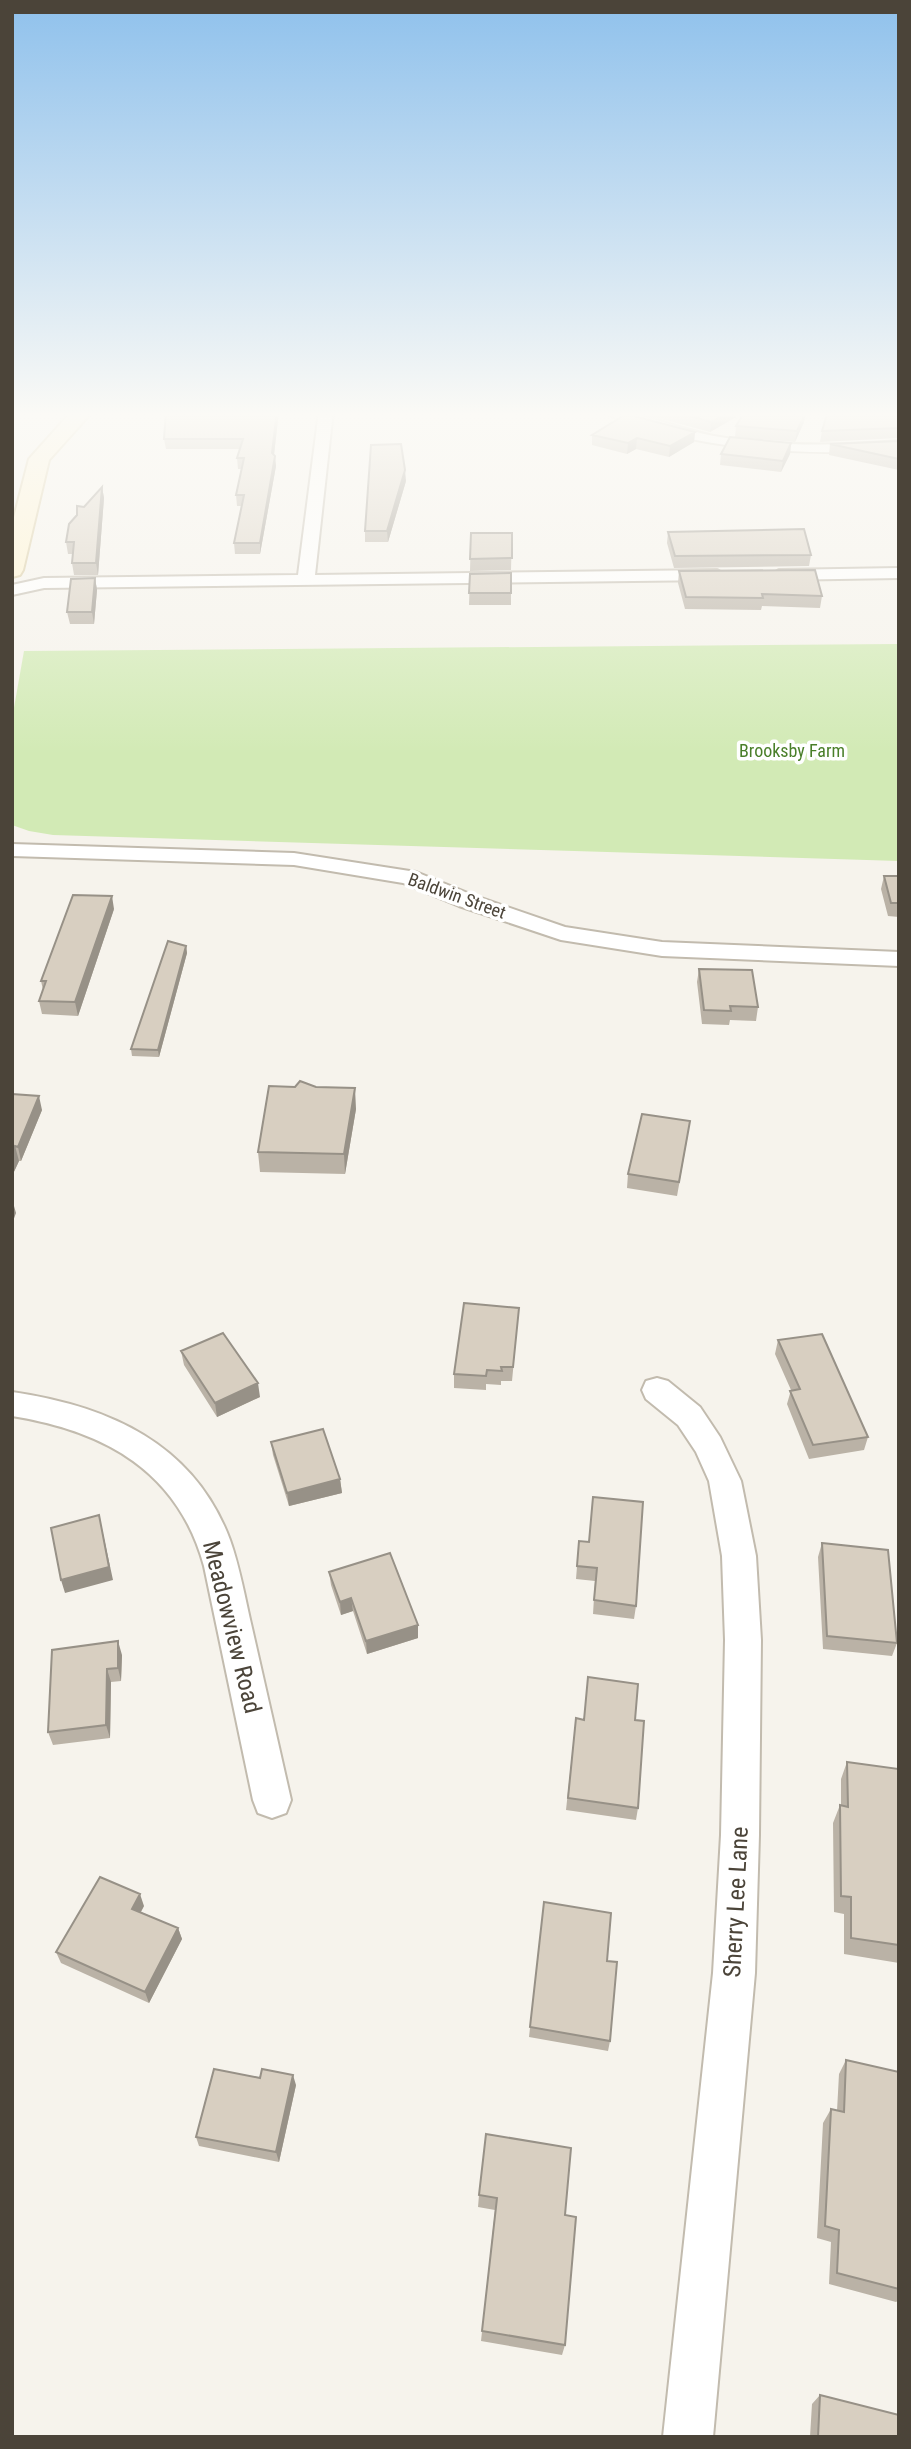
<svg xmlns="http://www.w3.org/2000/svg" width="911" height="2449" font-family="'Roboto Condensed',sans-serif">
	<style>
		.green { fill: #d2eab5 }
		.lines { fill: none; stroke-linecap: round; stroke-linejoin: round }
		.minor-casing { stroke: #c2bbae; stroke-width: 4 }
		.secondary-casing { stroke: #d6c79b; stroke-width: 4 }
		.minor { fill: #fff; fill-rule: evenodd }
		.secondary { fill: #fff3cd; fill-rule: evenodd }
		.wall { fill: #bab2a6 }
		.shaded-wall { fill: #979187 }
		.building { fill: #d8cfc1; stroke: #979187; stroke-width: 2 }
		.labels { text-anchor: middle; stroke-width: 7; stroke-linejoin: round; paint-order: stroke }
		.far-park-label { font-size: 18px; fill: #4a7f2a; stroke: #fff }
		.far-street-label { font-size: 18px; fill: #4b4439; stroke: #fff }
		.near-street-label { font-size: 24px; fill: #4b4439; stroke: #fff }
	</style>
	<rect width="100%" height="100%" fill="#f6f3ec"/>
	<path class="green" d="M899,644V861L53,835L29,831L12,825V719L24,651Z"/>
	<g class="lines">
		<g class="minor-casing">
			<path id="minor" d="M319,411H333L315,575L717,570L725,575L717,580L44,588L12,595V585L44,578L298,575Z
				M604,411C641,411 677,429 714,436C775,447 837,446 899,441V449C815,456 734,452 653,430C638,426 616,421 604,411Z
				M899,568V578L779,580L771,575L779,570Z
				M12,844L294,853L416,872L475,896L565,927L662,942L899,952V966L662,956L561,940L459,906L403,883L294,865L12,856Z
				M657,1378L668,1381L700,1407L720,1437L741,1481L756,1556L761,1640L759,1835L755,1973L713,2437H663L713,1973L721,1835L725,1640L722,1556L709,1481L696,1452L678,1425L646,1399L642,1390L646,1381Z
				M12,1392C108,1406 194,1443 230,1540C240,1568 245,1598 252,1628C265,1685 278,1743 291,1800L286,1813L272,1818L258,1813L253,1800L204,1566C178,1471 105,1431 12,1416Z"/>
		</g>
		<g class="secondary-casing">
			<path id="secondary" d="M72,411H93L49,460L23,570L20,575L12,577V525L29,459Z"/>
		</g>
		<use href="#minor" class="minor"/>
		<use href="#secondary" class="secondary"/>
	</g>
	<path class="wall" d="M279,411L274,455L276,466L260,554H235L234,543L242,506H237L236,495L242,469H238L237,458L240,449H166L164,439Z
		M643,411H737L736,417L710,432L643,414Z
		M899,411V438L820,442L822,431Z
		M806,412L804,422L795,442L735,437L736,426Z
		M695,432L694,442L669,457L636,449L627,454L592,445V435Z
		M899,441V470L829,455L830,444Z
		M791,443L790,454L781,472L720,465L721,454Z
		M406,481L388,542H365V531Z
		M102,487L104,498L98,575H74L72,563L73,554H68L66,542L84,507Z
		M668,532L811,555L809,566L674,568L667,543Z
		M471,533H512L511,570L470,571Z
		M679,571L822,596L820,608L762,606L761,610L685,609L678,583Z
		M511,573V605H469L470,574Z
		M95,578L97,590L94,624H70L67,612Z
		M884,876H899V917L888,916L881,889Z
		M114,909L78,1016L42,1014L39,1001L43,990L41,981Z
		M186,946L187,953L159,1057L132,1056L131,1049Z
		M699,969L758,1007L756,1021L730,1020L729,1025L702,1024L697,982Z
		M12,1094L42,1110L21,1161H19L12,1176Z
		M356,1109L345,1174L260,1172L258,1152Z
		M688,1135L677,1196L627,1188L628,1174Z
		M519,1308L512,1381H501V1385L486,1384V1390L454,1388V1374Z
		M778,1340L868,1437L864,1450L809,1459L787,1404L791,1390L775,1354Z
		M181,1351L260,1397L217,1417L184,1365Z
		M271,1442L340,1479L342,1493L289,1506L273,1455Z
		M579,1541L636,1606L634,1619L593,1614L595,1581L576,1579Z
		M822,1543L897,1643L892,1656L823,1649L818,1557Z
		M329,1572L418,1625V1638L367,1654L353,1611L341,1615L331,1585Z
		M122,1655L121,1681L111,1682L110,1738L53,1745L48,1732Z
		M576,1718L584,1720H635L638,1808L636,1820L566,1810Z
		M847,1762L899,1769V1963L844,1954V1914L834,1912L833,1823L840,1805L841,1806V1779Z
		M544,1902L607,1961L610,2041L608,2051L529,2037Z
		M144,1906L141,1912L178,1928L182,1939L149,2003L61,1963L56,1952Z
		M846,2060L899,2072V2300L896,2302L829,2284L831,2242L817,2238L823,2123L831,2109L837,2111L839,2074Z
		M296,2085L279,2162L199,2146L196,2137Z
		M486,2134L565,2345L562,2355L481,2341L495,2210L478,2207L479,2195Z
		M820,2395L899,2437H810L812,2404Z"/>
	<path class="shaded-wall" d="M277,411H279L273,463L272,453Z
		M730,411H737L736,417L710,432L711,422Z
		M806,412L804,422L795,442L797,431Z
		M695,432L694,442L669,457L670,446Z
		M637,438L636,449L627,454L628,443Z
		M791,443L790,454L781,472L783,461Z
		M275,456L276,466L260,554V543Z
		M405,470L406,481L388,542L387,531Z
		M102,487L104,498L98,575L96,563Z
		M95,578L97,590L94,624L92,612Z
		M112,896L114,909L78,1016L75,1002Z
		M186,946L187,953L159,1057L158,1050Z
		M355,1088L356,1109L345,1174L344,1154Z
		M39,1096L42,1110L21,1161L18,1147Z
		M15,1146L19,1161L12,1176V1153Z
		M12,1199L16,1213L12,1224Z
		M258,1383L260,1397L217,1417L215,1403Z
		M340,1479L342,1493L289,1506L287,1493Z
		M99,1515L113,1580L65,1593L61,1580Z
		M351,1598L353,1611L341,1615L340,1602Z
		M418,1625V1638L367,1654L366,1641Z
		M118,1641L122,1655L121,1681L118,1668Z
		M107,1669L111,1682L110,1738L106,1725Z
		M140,1894L144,1906L136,1920L132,1909Z
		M178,1928L182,1939L149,2003L145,1992Z
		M293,2075L296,2085L279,2162L276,2152Z"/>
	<path class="building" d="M166,411H277L272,453L275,456L260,543H234L244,495H236L244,458H237L243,439H164Z
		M672,411H730L711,422Z
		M745,411H764L806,412L797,431L736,426Z
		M828,411H899V428L822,431Z
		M626,414L695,432L670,446L637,438L628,443L592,435Z
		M730,437L791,443L783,461L721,454Z
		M899,441V459L830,444Z
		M401,444L405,470L387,531H365L371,445Z
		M102,487L96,563H72L74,542H66L69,524L77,515V506L84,507Z
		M804,529L811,555L675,556L668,532Z
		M471,533H512V558L470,559Z
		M815,570L822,596L762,594L763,598L686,597L679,571Z
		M511,573V593H469L470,574Z
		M95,578L92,612H67L71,579Z
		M884,876H899V903H891Z
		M73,895L112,896L75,1002L39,1001L46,981H41Z
		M168,941L186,946L158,1050L131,1049Z
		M699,969L752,970L758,1007L730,1006L731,1011L704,1010Z
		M300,1081L316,1087L355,1088L344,1154L258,1152L269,1086L295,1087Z
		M12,1094L39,1096L18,1147L15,1146L12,1153Z
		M642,1114L690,1121L679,1182L628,1174Z
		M464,1303L519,1308L513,1367H501L502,1371L487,1370L486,1376L454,1374Z
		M223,1333L258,1383L215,1403L181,1351Z
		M822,1334L868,1437L813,1445L790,1391L800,1389L778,1340Z
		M323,1429L340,1479L287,1493L271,1442Z
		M593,1497L643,1502L636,1606L594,1600L597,1568L577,1566L579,1541L589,1542Z
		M99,1515L109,1567L61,1580L51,1528Z
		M822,1543L888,1550L897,1643L827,1636Z
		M390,1553L418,1625L366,1641L351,1598L340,1602L329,1572Z
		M118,1641V1668L107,1669L106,1725L48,1732L52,1650Z
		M588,1677L638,1684L635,1720L644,1721L638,1808L568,1798L576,1718L584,1720Z
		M847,1762L899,1769V1945L851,1938V1897L841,1896L840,1805L848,1807Z
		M100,1877L140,1894L132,1909L178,1928L145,1992L56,1952Z
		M544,1902L611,1913L607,1961L617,1962L610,2041L530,2027Z
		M846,2060L899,2072V2289L837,2273L839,2230L825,2226L831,2109L844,2112Z
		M214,2069L260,2078L262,2069L293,2075L276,2152L196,2137Z
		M486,2134L571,2148L565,2215L576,2217L565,2345L482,2331L497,2198L479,2195Z
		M820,2395L899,2415V2437H818Z"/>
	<linearGradient id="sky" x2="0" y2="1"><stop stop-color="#8fc1ec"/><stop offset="0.55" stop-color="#fbfaf6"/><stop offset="1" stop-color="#fbfaf6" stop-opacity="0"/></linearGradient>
	<rect width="911" height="754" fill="url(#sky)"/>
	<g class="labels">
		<g class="far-park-label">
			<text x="792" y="757">Brooksby Farm</text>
		</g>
		<g class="far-street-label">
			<text transform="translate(457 896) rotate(20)" y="6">Baldwin Street</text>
		</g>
		<g class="near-street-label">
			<text transform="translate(232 1627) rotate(76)" y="8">Meadowview Road</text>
			<text transform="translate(736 1902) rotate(-87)" y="8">Sherry Lee Lane</text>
		</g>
	</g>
	<rect width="911" height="2449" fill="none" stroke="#4b4439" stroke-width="28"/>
</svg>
